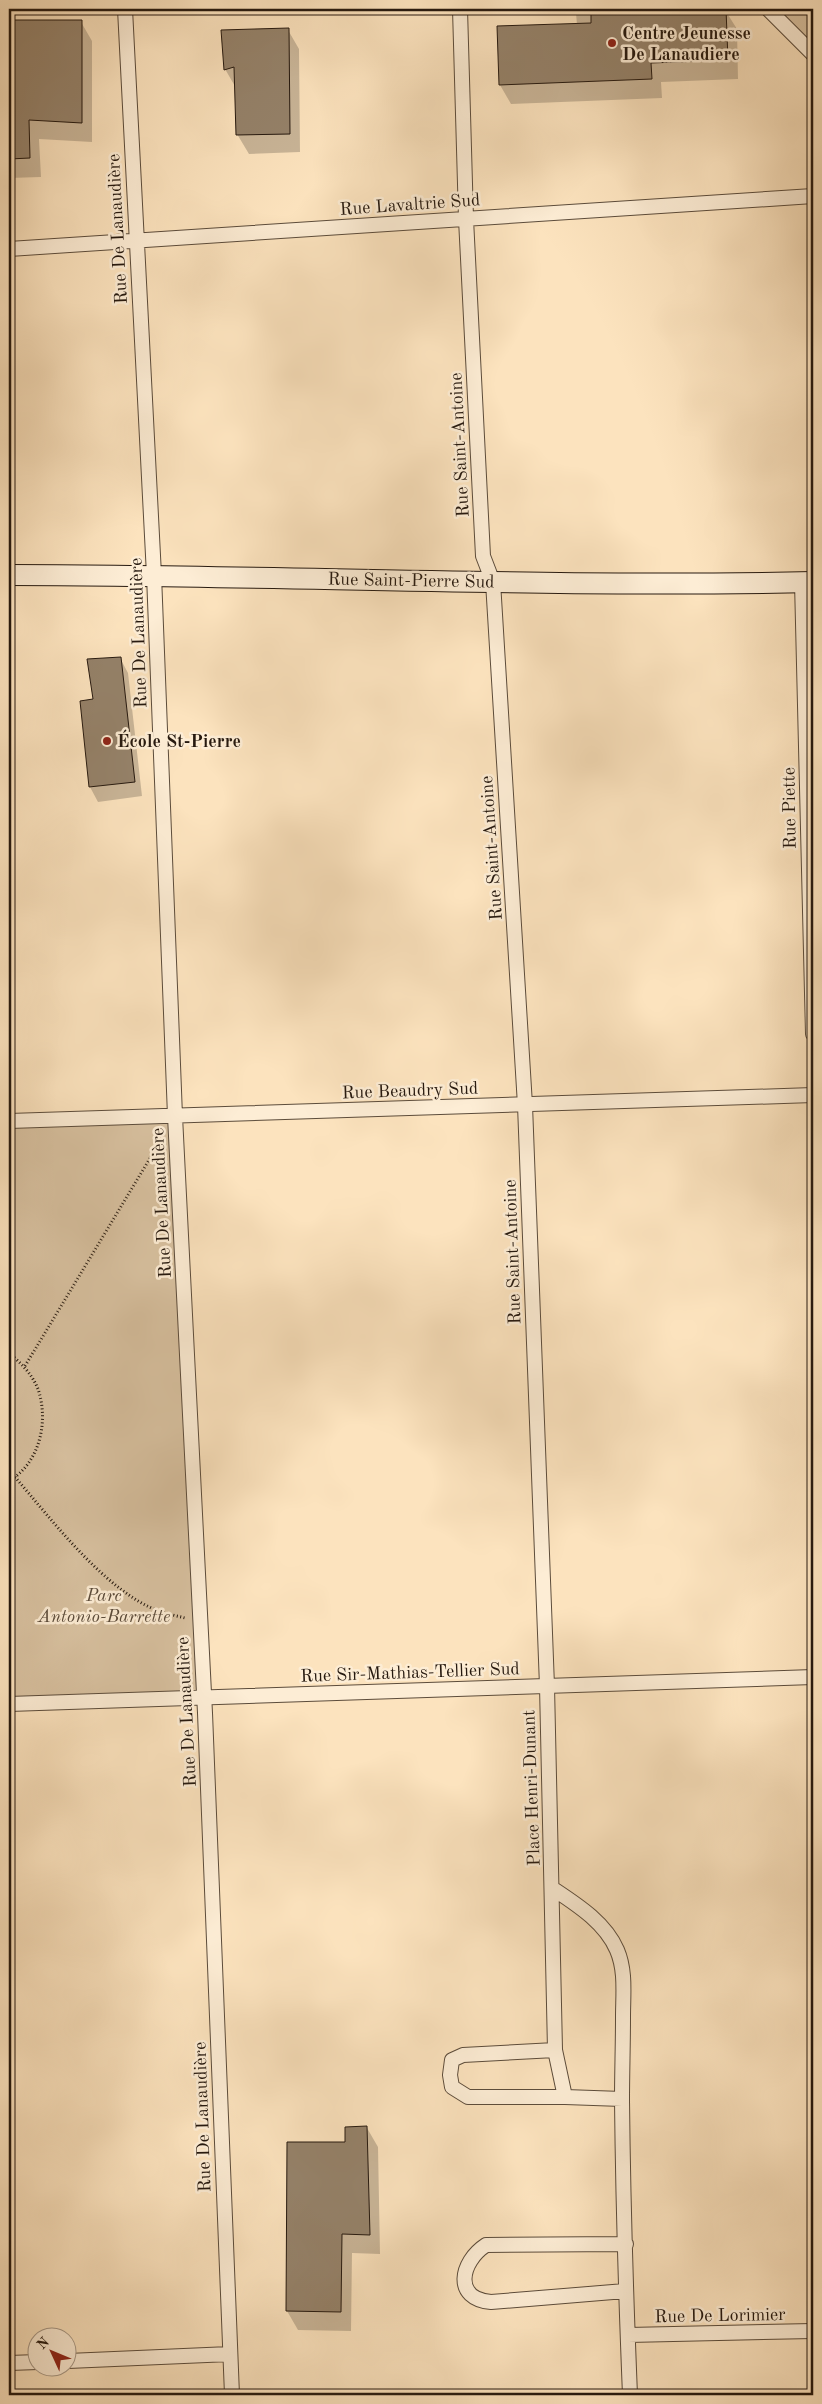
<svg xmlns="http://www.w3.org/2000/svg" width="822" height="2404" font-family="'Old Standard TT',serif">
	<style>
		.green { fill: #d8c1a0; stroke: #7f6d58 }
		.shadow { fill: #0003 }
		.building { fill: #95826a; stroke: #26190f }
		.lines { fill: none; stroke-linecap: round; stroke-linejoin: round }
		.street-casing { stroke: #5c4c3b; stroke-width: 16 }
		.secondary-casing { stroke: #26190f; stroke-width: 22 }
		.path { stroke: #26190f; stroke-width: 3; stroke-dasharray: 1 2.5; stroke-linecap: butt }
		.street { stroke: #fdedd5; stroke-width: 14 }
		.secondary { stroke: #fdedd5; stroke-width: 20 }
		.poi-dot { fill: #8f2418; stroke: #fdedd5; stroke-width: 2 }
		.labels { text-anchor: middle; stroke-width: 5; stroke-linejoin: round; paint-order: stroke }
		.poi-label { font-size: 18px; font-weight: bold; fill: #26190f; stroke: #fdedd5; text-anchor: start }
		.street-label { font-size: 18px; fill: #26190f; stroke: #fdedd5 }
		.park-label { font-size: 18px; font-style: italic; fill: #5b4b3a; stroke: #fdedd5 }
	</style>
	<rect width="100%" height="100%" fill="#fce3be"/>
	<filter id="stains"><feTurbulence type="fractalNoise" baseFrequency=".004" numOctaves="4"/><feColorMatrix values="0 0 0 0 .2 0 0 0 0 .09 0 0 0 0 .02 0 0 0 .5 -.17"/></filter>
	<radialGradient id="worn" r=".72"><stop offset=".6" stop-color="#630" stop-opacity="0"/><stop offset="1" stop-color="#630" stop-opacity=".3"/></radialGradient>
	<path class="green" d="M768,9H813V54Z
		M175,1116L204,1699L9,1704V1121Z"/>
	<path class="shadow" d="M541,9H634V13L725,10L737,29L738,79L661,82L662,98L511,104L500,85L577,25L576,13L545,14Z
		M9,14H11L16,22H81L92,41V142L39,139L41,177L9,178Z
		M288,30L299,49L300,152L249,154L237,134L236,88L225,69Z
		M120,658L128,673L142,796L98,802L90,787L81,702L94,700Z
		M367,2128L378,2147L380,2254L352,2253L351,2331L298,2330L287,2311Z"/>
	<path class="building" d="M591,9H624V12L726,9L728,60L651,63L652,79L499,85L497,26L591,23Z
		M9,20H82V123L29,120L30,158L9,159Z
		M289,28L290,134L236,135L234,67L224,70L221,30Z
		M121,657L135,782L89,787L80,701L93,699L87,659Z
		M367,2126L370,2235L342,2234L341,2312L286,2311L287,2142H345V2127Z"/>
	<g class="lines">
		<g class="street-casing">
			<path id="street" d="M125,9L154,575L175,1116L205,1713L232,2395
				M460,9L466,219L483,556L493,582L525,1105L547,1686L555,2050L565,2097L622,2099
				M768,9L813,54
				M9,249L813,196
				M802,582L813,1034
				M9,1121L813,1095
				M9,1704L813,1677
				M552,1888C576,1904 605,1922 617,1950C626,1971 623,1994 623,2017C623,2045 622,2073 622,2100C623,2199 626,2297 630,2395
				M555,2050L463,2055L452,2060L450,2075L452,2087L468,2097H565
				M625,2291L491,2302C453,2299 460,2262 486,2245L626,2244
				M628,2335L813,2331
				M68,2361L230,2354
				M9,2363L38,2362"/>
		</g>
		<g class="secondary-casing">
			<path id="secondary" d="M9,575C277,575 545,588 813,582"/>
		</g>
		<path class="path" d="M9,1353C21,1363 32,1374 38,1389C49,1421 40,1463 9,1481
			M25,1366L161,1140
			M15,1477C52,1520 106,1592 159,1611C168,1614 177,1616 185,1618"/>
		<use href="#street" class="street"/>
		<use href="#secondary" class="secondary"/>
	</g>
	<g class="poi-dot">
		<circle cx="612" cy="43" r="5"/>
		<circle cx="107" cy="741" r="5"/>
	</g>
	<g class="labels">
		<g class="poi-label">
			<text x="622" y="39">Centre Jeunesse<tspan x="622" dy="21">De Lanaudiere</tspan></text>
			<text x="117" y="747">École St-Pierre</text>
		</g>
		<g class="street-label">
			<text transform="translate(410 204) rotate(-4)" y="6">Rue Lavaltrie Sud</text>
			<text transform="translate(117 229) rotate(-93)" y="6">Rue De Lanaudière</text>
			<text transform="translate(459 445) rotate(-93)" y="6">Rue Saint-Antoine</text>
			<text transform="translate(411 580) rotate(1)" y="6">Rue Saint-Pierre Sud</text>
			<text transform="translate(138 633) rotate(-92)" y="6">Rue De Lanaudière</text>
			<text transform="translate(789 808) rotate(-91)" y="6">Rue Piette</text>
			<text transform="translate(491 848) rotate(-94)" y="6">Rue Saint-Antoine</text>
			<text transform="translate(410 1090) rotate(-2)" y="6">Rue Beaudry Sud</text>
			<text transform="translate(161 1203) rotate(-93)" y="6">Rue De Lanaudière</text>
			<text transform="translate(512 1252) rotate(-92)" y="6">Rue Saint-Antoine</text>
			<text transform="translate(410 1672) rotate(-2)" y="6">Rue Sir-Mathias-Tellier Sud</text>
			<text transform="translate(186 1712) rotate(-93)" y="6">Rue De Lanaudière</text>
			<text transform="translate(531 1788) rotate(-92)" y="6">Place Henri-Dunant</text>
			<text transform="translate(202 2117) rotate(-92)" y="6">Rue De Lanaudière</text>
			<text transform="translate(720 2315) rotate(-1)" y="6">Rue De Lorimier</text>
		</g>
		<g class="park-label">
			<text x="104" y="1601">Parc<tspan x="104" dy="21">Antonio-Barrette</tspan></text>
		</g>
	</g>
	<rect width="822" height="2404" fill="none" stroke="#fce3be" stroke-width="30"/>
	<rect x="10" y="10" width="802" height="2384" fill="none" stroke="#26190f" stroke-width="2.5"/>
	<rect x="15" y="15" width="792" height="2374" fill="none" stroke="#26190f"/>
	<g transform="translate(52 2352) rotate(314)"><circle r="24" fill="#fdedd5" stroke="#a79886"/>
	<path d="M0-4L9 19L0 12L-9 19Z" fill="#8f2418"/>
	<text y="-8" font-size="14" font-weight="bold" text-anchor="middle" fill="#26190f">N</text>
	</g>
	<rect width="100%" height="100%" filter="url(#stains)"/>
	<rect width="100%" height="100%" fill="url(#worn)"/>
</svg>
